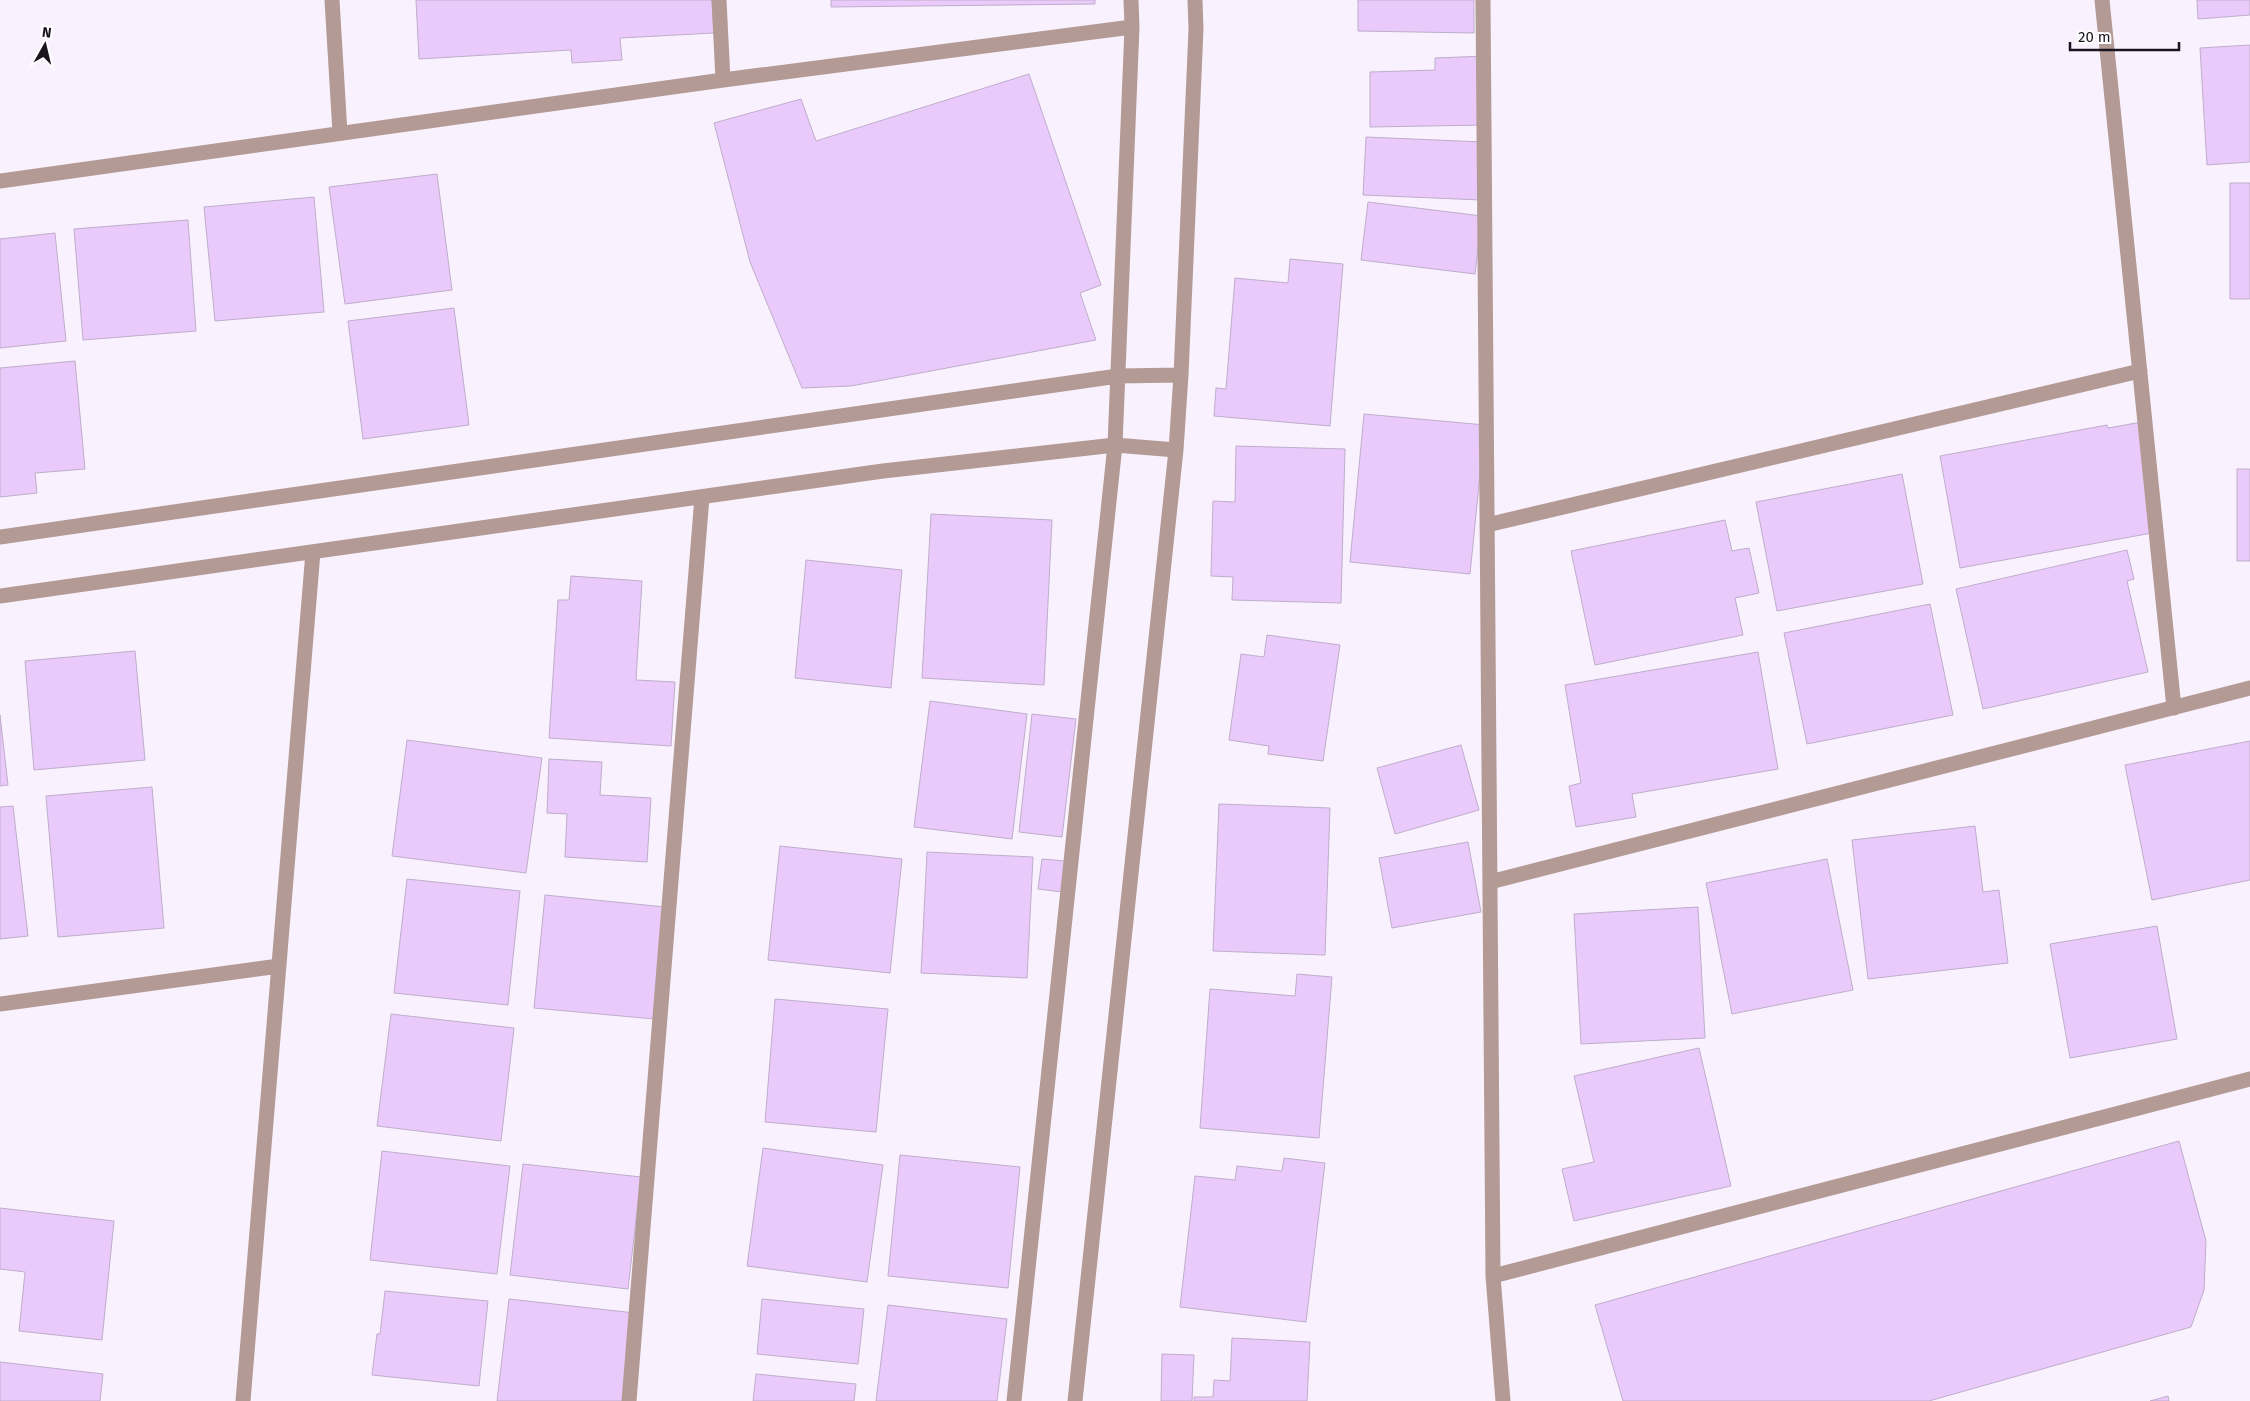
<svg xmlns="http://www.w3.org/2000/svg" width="2250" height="1401" font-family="'Fira Sans',sans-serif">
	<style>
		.building { fill: #e9cafb; stroke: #bfadca }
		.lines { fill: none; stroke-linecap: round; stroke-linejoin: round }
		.street { stroke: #b49a94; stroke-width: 15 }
	</style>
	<rect width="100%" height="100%" fill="#f9f2fe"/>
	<path class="building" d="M416,0H712L714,33L620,38L622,60L572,63L571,50L419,59Z
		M831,0H1095V4L831,7Z
		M1358,0H1474V33L1358,31Z
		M2197,0H2250V15L2198,19Z
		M2250,45V162L2207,165L2200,48Z
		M1486,56L1487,125L1370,127V72L1435,70V58Z
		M1029,74L1101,285L1080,293L1096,340L851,386L802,388L750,262L714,123L801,99L816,141Z
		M1366,137L1483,142L1481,200L1363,195Z
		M437,174L452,290L345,304L329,187Z
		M2230,183H2250V299H2230Z
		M314,197L324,312L215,321L204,207Z
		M1368,202L1482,216L1475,274L1361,260Z
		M188,220L196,331L83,340L74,229Z
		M55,233L66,341L0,348V239Z
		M1290,259L1343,264L1330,426L1214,416L1216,388L1226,389L1235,278L1288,283Z
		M454,308L469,425L363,439L348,321Z
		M75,361L85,469L35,473L37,493L0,497V368Z
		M1364,414L1485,425L1470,574L1350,562Z
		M2142,422L2163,531L1960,568L1940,456L2107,425L2108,428Z
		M1236,446L1345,449L1341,603L1232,600L1233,577L1211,576L1213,501L1235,502Z
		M2237,469H2250V561H2237Z
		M1902,474L1923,584L1777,611L1756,502Z
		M931,514L1052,520L1044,685L922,678Z
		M1725,520L1732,551L1749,548L1759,593L1735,598L1743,635L1595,665L1571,551Z
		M2127,550L2134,579L2127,581L2148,672L1983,709L1956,589Z
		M806,560L902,570L891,688L795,678Z
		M571,576L642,581L636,680L675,682L671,746L549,738L558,600H569Z
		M1930,604L1953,715L1807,744L1784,633Z
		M1267,635L1340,645L1323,761L1268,754L1269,746L1229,740L1241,654L1264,657Z
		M135,651L145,760L34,770L25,661Z
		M1758,652L1778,769L1632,794L1636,817L1576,827L1569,786L1581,783L1565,685Z
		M930,701L1027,714L1012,839L914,827Z
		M1032,714L1076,719L1062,837L1019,832Z
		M0,715L8,785L0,786Z
		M407,740L542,758L526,873L392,856Z
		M2250,741V880L2152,900L2125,765Z
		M1461,745L1479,810L1395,834L1377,768Z
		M549,759L602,762L600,795L651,798L647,862L565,857L567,814L547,813Z
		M152,787L164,928L58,937L46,796Z
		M1219,804L1330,808L1325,955L1213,951Z
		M13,806L28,936L0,939V807Z
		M1975,826L1983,892L1999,890L2008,963L1868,979L1852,840Z
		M1468,842L1481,912L1392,928L1379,858Z
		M780,846L902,859L890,973L768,960Z
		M927,852L1033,857L1027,978L921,973Z
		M1042,859L1066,861L1062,892L1038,889Z
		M1827,859L1853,990L1732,1014L1706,883Z
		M407,879L520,891L508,1005L394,993Z
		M545,895L665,907L654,1019L534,1008Z
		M1698,907L1705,1038L1581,1044L1574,914Z
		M2157,926L2177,1039L2070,1058L2050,944Z
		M1297,974L1332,977L1319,1138L1200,1128L1210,989L1295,996Z
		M775,999L888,1009L876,1132L765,1122Z
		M391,1014L514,1028L501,1141L377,1126Z
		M1699,1048L1731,1186L1574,1221L1562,1169L1594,1162L1574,1076Z
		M2179,1141L2206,1241L2204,1290L2191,1327L1929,1401H1623L1595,1305Z
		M763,1148L883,1165L867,1282L747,1266Z
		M382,1151L510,1166L497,1274L370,1260Z
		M900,1155L1020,1167L1008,1288L888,1276Z
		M1284,1158L1325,1163L1306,1322L1180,1307L1195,1176L1235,1180L1237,1166L1282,1171Z
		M523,1164L641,1177L628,1289L510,1275Z
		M0,1208L114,1221L102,1340L19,1331L25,1272L0,1269Z
		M385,1291L488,1301L479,1386L372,1375L377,1334H380Z
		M509,1299L635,1313L625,1401H497Z
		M762,1299L864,1309L858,1364L757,1354Z
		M888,1305L1007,1319L997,1401H876Z
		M1232,1338L1310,1342L1307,1401H1194V1397H1213L1214,1380L1230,1381Z
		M1162,1354L1194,1355L1192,1401H1161Z
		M0,1362L103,1374L100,1401H0Z
		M756,1374L856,1384L854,1401H753Z
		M2168,1396L2169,1401H2150Z"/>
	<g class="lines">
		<path class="street" d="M332,0L340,133
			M719,0L723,80
			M1483,0L1493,1276L1503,1401
			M2102,0L2174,708
			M0,181L723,80L1132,27
			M1487,525L2140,371
			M0,537L1118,376L1181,375
			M0,596L883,471L1115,445L1176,450
			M1490,882L2250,688
			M0,1004L279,966
			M1493,1276L2250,1079
			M243,1401L313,552
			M629,1401L702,497
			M1014,1401L1115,445L1132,27L1131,0
			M1075,1401L1176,450L1181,375L1196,29L1195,0"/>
	</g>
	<g transform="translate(45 45) rotate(8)" stroke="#ffffff" stroke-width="4" paint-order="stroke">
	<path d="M0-4L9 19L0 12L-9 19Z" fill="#1a141e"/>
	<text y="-8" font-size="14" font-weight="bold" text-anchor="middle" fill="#1a141e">N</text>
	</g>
	<path d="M2070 42v8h109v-8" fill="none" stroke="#1a141e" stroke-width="2.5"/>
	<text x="2078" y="42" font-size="15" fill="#1a141e" stroke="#ffffff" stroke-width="4" paint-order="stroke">20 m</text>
</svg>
